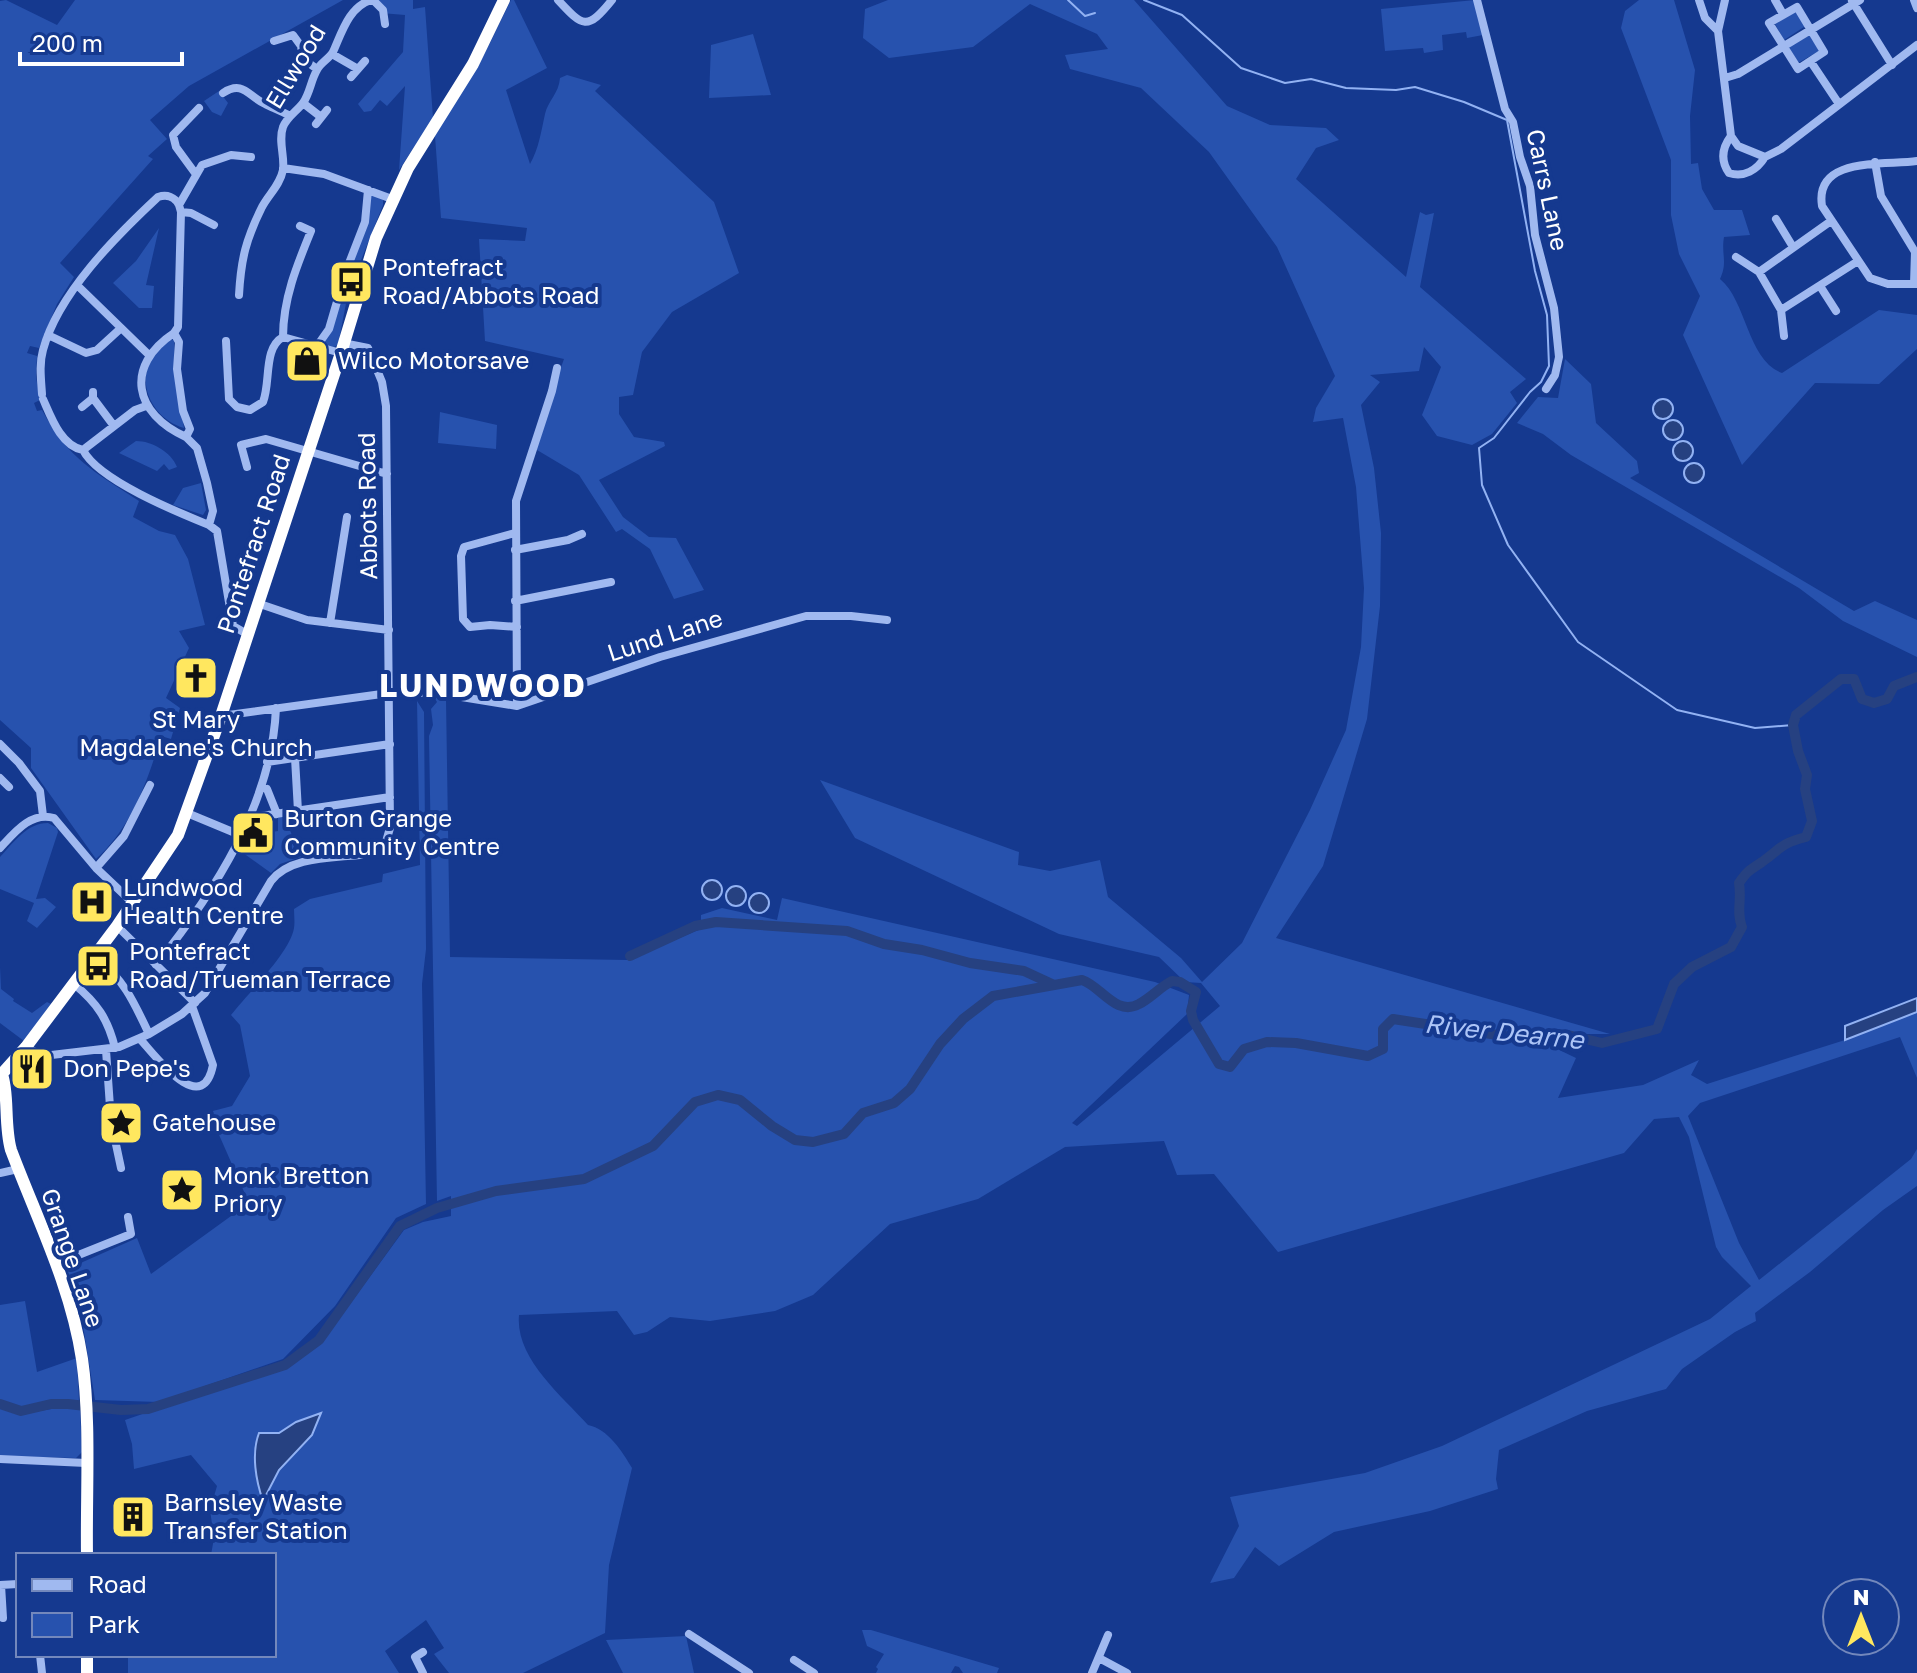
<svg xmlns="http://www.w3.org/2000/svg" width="1917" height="1673" font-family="'Golos Text',sans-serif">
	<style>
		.green { fill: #2752ae; fill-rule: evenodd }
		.water { fill: #264181; stroke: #92b2f3; stroke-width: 2 }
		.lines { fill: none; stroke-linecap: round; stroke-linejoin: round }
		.stream { stroke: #92b2f3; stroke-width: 2 }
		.river { stroke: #264181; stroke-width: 10 }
		.minor { stroke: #a0b9f0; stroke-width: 8 }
		.highway { stroke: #fff; stroke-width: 12 }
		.labels { text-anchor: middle; stroke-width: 8; stroke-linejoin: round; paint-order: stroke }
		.street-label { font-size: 24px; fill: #fff; stroke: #15398f }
		.poi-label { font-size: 24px; fill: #fff; stroke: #15398f; text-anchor: start }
		.water-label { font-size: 26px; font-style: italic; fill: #acc4f7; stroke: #15398f }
		.district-label { font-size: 32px; font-weight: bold; letter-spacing: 2px; fill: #fff; stroke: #15398f }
	</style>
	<rect width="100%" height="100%" fill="#15398f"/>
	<path class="green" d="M6,0L57,25L75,0H343L189,86L150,120L167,139L148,156L153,159L60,263L74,277L57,304L39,348L30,346L27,353L37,356L36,377L40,400L34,403L37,411L42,410C68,459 95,472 139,501L133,517L159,531L175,535L188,559L205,625L179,631L189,648L166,698L180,708L171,739L161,736C148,781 131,828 96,859L31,768V748L0,720V1Z
		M362,0H413V9L425,7L433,118L399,170L405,86L387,106L380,100L371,111L364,112L358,104L403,52L405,15L381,13L373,5Z
		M511,0H514L547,68L506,90L530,164C539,148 541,132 545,114C548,101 559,93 560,78L567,75L601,85L595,91L714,202L739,273L672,312L642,352L633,395L619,397V414L634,437L664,442L665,446L599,480L623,517L649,537L676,538L704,590L674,599L650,549L622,529L616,532L579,475L532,447L564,359L485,341L479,239L525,241L527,228L441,218L435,136L490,43Z
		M888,0H1134L1227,106L1270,125L1326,128L1339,140L1316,148L1296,179L1406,277L1420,212L1426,215L1434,213L1420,287L1526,379L1510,392L1517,403L1492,434L1472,445L1437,436L1422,415L1441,367L1424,347L1419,371L1370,375L1380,382L1361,405L1374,468L1381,533L1380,606L1367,719L1323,866L1276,938L1610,1034H1526L1576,1058L1558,1098L1643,1085L1699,1060L1691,1075L1707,1084L1845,1040L1917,1012V1078L1900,1037L1700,1103L1688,1116L1739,1243L1759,1280L1911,1159L1917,1149V1186L1883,1210L1810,1272L1755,1313L1756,1321L1735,1332L1682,1369L1666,1389L1587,1411L1499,1450L1496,1479L1498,1489L1430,1511L1334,1532L1279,1566L1255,1547L1234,1578L1210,1583L1239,1526L1230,1497L1365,1473L1442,1446L1710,1319L1751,1286L1722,1257L1716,1247L1689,1137L1679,1117L1654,1119L1624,1153L1278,1252L1214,1174L1177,1175L1164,1141L1065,1147L978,1199L890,1224L813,1295L775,1311L710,1321L670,1317L647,1332L634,1335L617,1311L519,1315C515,1358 561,1395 588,1425C608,1429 622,1451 632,1468L609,1565L605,1633L523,1673H449L434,1654L444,1648L426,1620L385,1651L399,1673H128V1655H274V1555H211L214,1538L210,1510L217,1486L191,1455L134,1469L132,1444L125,1420L285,1365L322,1342L404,1230L423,1222L451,1216V1196L437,1201L429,736L433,725L431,709L437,702L434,697L446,699L450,957L627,960L701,929V915L722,908L777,920L782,898L1155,982L1189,995L1187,1014L1072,1123L1077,1126L1220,1006L1201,983L1185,982L1159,957L1059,934L855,838L820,780L1019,852L1018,865L1050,871L1100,860L1108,897L1181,958L1202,982L1242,943L1310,810L1346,730L1361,647L1364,588L1356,487L1343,418L1313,422L1316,408L1335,376L1277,247L1209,152L1141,88L1070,69L1065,55L1108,49L1097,34L1030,4L973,47L889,58L863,38L865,9ZM296,1422L312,1435L279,1470L264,1500C255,1481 251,1453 259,1433H279Z
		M1475,0L1483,35L1467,38L1466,32L1442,35L1443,50L1424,53L1423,48L1385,51L1381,9Z
		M1639,0H1674L1695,70L1690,116L1691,164L1698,163L1702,189L1714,210H1742L1750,235L1724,237C1721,255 1728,262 1720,279C1747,301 1747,360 1782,373L1879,310L1917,315V349L1879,384L1815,383L1742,465L1683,335L1700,296L1679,254L1671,215V160L1621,28L1625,11Z
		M1795,12L1807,25L1784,40L1775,24Z
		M753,34L771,95L709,98L711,45Z
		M1810,35L1819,51L1798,63L1789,47Z
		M219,91L228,103L221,116L212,112L204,101Z
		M374,195L383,200V205L348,293L338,345L334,347L322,344L370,196Z
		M159,228L146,285L154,286L152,308H139L113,283L136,261Z
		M170,340H174L175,371L184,428C155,420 135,386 152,358C156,351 164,346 170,340Z
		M1565,359L1591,384L1596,423L1637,461L1639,473L1630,478L1854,611L1875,601L1917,620V657L1843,621L1799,588L1571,455L1543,434L1517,423L1538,397L1558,398Z
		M440,412L497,425L496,449L438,443Z
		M136,441C152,441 171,452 177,467L169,470L164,464L157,471L119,453Z
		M201,483L206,510L203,515L173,505L183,488Z
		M417,701L424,712L426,949L422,984L426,1204L396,1218L335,1306L283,1359L159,1402L95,1400L79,1301L67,1269L137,1238L151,1274L249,1203L209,1112L232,1106L250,1076L240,1025L231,1015C247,994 290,953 294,928C295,922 294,915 294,909L310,899L382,882L383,874L420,865Z
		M284,816L301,857L280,864L271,873L239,850L245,838L252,843L259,834L278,831V817Z
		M48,823L57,828L58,832L36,899L45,898L56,907L37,928L27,921L34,903L0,889V857C14,842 27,823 48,823Z
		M0,967L1,989L14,999L13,1001L32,1013L47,1002L51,1004L24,1041L0,1023Z
		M25,1301L37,1372L77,1358L79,1402L53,1401L22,1408L0,1400V1305Z
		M69,1406L80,1409L82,1452L76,1458L0,1456V1407L22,1414Z
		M862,1630H871L999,1668L997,1673H963L959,1667L955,1666L951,1673H876L878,1669L876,1667L884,1654L867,1646Z
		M686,1636L694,1673H623L606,1640Z"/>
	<path class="water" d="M1653 409a10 10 0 1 1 20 0a10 10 0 1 1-20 0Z
		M1663 430a10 10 0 1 1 20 0a10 10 0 1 1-20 0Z
		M1673 451a10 10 0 1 1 20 0a10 10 0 1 1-20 0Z
		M1684 473a10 10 0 1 1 20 0a10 10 0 1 1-20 0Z
		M702 890a10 10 0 1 1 20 0a10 10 0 1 1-20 0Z
		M726 896a10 10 0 1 1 20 0a10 10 0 1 1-20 0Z
		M749 903a10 10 0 1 1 20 0a10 10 0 1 1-20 0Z
		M1917,998V1012L1845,1040V1026Z
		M321,1413L312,1435L279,1470L263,1501C256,1481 251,1454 259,1433H279L296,1422Z"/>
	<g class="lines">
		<path class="stream" d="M1068,0L1085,16L1095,13
			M1144,0L1182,15L1241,68L1285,83L1311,79L1346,88L1396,90L1415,87L1464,102L1507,120L1535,271L1547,315L1549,366L1541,382L1530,392L1494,438L1479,448L1482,485L1508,545L1578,642L1677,710L1755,728L1793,725"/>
		<path class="river" d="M630,956L695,926L716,922L847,931L884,944L922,950L970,963L1024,971L1052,984
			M0,1404L21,1411L51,1404H68L121,1410L148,1409L285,1365L319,1340L400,1226L437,1208L496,1191L584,1179L653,1146L695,1102L718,1095L740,1100L772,1126L795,1140L813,1142L844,1134L863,1113L894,1103L910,1089L940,1044L963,1019L993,996L1082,980C1101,986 1116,1017 1139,1004C1151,998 1160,987 1172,981L1180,982L1196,992L1191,1011L1193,1020L1219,1064L1230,1067L1244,1049L1267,1042L1296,1043L1368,1056L1383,1049V1029L1393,1019L1517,1038L1568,1035L1602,1043L1657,1029L1674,984L1692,967L1731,947L1742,927C1736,912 1742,900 1739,883C1747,871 1750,870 1762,862C1782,848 1779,844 1806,837L1812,821L1805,789L1807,775L1798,751L1793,725L1796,715L1841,679H1854L1862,699L1874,703L1887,699L1894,686L1917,677"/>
		<path class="minor" d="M373,0L383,10L385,24
			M558,0C583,27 587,31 612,0
			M1477,0L1505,109L1513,122L1520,157L1530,186L1535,235L1554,308L1559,357L1555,375L1546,389
			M1699,0L1705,18L1718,31
			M1725,0L1718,31L1731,136L1738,146L1765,157L1781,149L1917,45
			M1775,0L1783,14
			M1914,0L1917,8
			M1852,1L1892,65
			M1797,7L1824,52L1798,69L1769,23Z
			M274,41L293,35L301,46L303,59L317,69
			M332,54L358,69
			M1811,62L1839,104
			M351,77L365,61
			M1725,78L1738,74L1860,0
			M223,93C243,80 248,96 265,104C273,108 281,111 290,116
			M303,103L321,117
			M316,124L327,110
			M1731,136C1722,148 1720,160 1729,173C1744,178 1757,170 1765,157
			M1917,161C1888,166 1814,155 1822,206L1870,278L1888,284H1917
			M1875,162L1881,196L1915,252L1914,284
			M283,168L324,174L392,199
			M195,173L176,147L173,135L199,108
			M181,212L191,213L214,225
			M1776,219L1793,247
			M1831,221L1759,272L1781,310L1858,261
			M1736,257L1759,272
			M78,286L149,355
			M1820,286L1836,311
			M239,295C241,259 246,239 262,207C269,194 280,185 283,170C285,156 278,141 283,127C287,117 296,112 303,103C310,93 311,80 317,70C320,63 329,59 333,52C342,32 349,7 371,0
			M1781,310L1784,336
			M174,333C124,366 134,414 186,437
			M48,335L86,353L97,350L120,329
			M283,337C283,299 297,265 311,231L300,226
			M283,337L341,353
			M226,341L229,399L237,407L250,410L263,402C271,382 263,348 283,337
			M317,346L329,329L346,271L365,222L368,190
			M42,394C41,379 39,364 43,350C58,294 115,237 158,197C167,194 175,197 179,205
			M93,398L114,426
			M43,399C51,417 61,446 83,450C98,480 177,512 209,525L217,531L233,626L247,634
			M82,407L93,398V392
			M83,450L135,410L146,406
			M247,467L241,445L266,439L387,474
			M209,525L213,511L207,483L197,448L186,437L190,429L183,411L177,369L179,342L174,333L178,327L181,212L179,205L202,165L231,155L251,157
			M515,533L464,547L461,556L463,619L470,627L490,625L517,627
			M515,550L568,540L582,534
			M515,601L611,582
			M257,603L307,620L389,630
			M330,623L347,517
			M517,706L516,501L552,391L557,368
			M221,716L389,693H437L517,706L660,657L806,616H851L887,620
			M0,744L19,763L40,791L43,816
			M295,758L298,811
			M267,762L390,744
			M0,778L9,787
			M267,789L277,814
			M187,813L240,835
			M248,818L390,797
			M0,848C14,833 31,811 54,818L96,868L133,903
			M96,868L124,836L150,785
			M121,930L195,1003
			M95,956C124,980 133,1000 149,1034
			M156,965C214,893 272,804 276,708
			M74,984C97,1003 108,1019 115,1048
			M140,1039C154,1054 202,1120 213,1065L192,1006
			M26,1047L43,1056L119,1047L149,1034L182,1014L205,993L271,881C294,852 345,860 378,852L385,845L390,828L386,406L382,382L368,348L343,343
			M106,1050L111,1121L121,1168
			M0,1173L18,1169
			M56,1264L131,1234L128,1217
			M0,1459L86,1463
			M0,1585L18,1584
			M1,1585L3,1618
			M689,1634L749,1673
			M423,1652L415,1657L423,1673
			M40,1655L42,1673
			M1099,1658L1127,1673
			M794,1660L814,1673
			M1092,1673L1108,1635"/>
		<path class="highway" d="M2,1075C9,1093 4,1126 11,1150C37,1219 71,1286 82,1359C91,1421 86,1492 87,1555
			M0,1076L26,1047L117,926L178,835L221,716L341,353L376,238L408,168L473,64L504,0
			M87,1655V1673"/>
	</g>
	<defs>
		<g id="bus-square" transform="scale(2.3)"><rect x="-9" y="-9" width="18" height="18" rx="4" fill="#ffe75f" stroke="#15398f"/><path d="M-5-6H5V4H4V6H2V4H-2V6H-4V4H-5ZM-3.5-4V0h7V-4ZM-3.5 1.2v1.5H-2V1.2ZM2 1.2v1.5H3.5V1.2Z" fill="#111"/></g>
		<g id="shop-square" transform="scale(2.3)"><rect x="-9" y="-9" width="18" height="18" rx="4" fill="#ffe75f" stroke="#15398f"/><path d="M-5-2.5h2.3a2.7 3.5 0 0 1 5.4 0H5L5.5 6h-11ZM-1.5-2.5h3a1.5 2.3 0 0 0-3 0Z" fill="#111"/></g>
		<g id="church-square" transform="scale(2.3)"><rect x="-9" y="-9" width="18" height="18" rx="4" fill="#ffe75f" stroke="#15398f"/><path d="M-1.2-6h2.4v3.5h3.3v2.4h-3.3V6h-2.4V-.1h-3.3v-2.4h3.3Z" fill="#111"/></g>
		<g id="civic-square" transform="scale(2.3)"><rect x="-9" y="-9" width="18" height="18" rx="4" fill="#ffe75f" stroke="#15398f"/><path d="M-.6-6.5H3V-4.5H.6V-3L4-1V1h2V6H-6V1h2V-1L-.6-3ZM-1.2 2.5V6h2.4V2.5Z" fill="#111"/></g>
		<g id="hospital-square" transform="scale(2.3)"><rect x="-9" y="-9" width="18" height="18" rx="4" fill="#ffe75f" stroke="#15398f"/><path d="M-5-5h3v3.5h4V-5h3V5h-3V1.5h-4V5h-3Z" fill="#111"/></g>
		<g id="restaurant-square" transform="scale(2.3)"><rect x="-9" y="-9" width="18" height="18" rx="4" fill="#ffe75f" stroke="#15398f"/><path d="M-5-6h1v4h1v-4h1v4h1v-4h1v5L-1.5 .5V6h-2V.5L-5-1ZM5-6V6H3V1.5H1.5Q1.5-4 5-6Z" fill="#111"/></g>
		<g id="sight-square" transform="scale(2.3)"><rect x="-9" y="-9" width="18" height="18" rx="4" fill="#ffe75f" stroke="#15398f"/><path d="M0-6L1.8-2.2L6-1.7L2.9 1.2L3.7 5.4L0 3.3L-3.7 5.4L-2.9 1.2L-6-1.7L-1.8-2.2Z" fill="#111"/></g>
		<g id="building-square" transform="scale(2.3)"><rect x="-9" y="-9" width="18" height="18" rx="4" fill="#ffe75f" stroke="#15398f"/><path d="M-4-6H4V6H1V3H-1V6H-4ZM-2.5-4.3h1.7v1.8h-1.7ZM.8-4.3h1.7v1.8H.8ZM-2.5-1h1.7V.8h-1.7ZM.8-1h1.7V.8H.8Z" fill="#111"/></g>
	</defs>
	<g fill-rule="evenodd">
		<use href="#bus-square" x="351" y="282"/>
		<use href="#shop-square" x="307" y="361"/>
		<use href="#church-square" x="196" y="678"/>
		<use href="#civic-square" x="253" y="833"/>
		<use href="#hospital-square" x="92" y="902"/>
		<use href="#bus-square" x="98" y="966"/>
		<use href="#restaurant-square" x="32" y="1069"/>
		<use href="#sight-square" x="121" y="1123"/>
		<use href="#sight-square" x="182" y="1190"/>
		<use href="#building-square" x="133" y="1517"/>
	</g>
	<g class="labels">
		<g class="street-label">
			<text transform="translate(296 67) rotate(-59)" y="8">Ellwood</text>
			<text transform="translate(1547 190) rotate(78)" y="8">Carrs Lane</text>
			<text transform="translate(368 506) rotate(-91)" y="8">Abbots Road</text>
			<text transform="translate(254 544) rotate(-72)" y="8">Pontefract Road</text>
			<text transform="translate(665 636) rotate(-18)" y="8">Lund Lane</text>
			<text transform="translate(72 1258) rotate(71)" y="8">Grange Lane</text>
		</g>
		<g class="poi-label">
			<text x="382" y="276">Pontefract<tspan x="382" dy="28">Road/Abbots Road</tspan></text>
			<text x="338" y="369">Wilco Motorsave</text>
			<text x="196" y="728" text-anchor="middle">St Mary<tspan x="196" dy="28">Magdalene's Church</tspan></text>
			<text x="284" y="827">Burton Grange<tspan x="284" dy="28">Community Centre</tspan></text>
			<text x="123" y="896">Lundwood<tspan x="123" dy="28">Health Centre</tspan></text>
			<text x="129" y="960">Pontefract<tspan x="129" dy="28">Road/Trueman Terrace</tspan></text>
			<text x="63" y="1077">Don Pepe's</text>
			<text x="152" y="1131">Gatehouse</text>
			<text x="213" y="1184">Monk Bretton<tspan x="213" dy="28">Priory</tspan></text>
			<text x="164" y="1511">Barnsley Waste<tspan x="164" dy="28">Transfer Station</tspan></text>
		</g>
		<g class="water-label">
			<text transform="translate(1504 1032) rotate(6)" y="9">River Dearne</text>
		</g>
		<g class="district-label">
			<text x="483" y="697">LUNDWOOD</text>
		</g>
	</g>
	<rect x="16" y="1553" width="260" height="104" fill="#15398f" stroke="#7388bc" stroke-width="2"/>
	<rect x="32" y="1579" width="40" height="12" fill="#a0b9f0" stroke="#7388bc" stroke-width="2"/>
	<text x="88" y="1593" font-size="24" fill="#ffffff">Road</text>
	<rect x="32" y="1613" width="40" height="24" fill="#2752ae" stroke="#7388bc" stroke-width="2"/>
	<text x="88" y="1633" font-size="24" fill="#ffffff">Park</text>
	<g transform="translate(1861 1617)"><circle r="38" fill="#15398f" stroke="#7388bc" stroke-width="2"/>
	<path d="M0-6L14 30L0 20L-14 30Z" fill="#ffe75f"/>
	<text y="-12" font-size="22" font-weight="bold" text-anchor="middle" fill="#ffffff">N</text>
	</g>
	<path d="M20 52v12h162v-12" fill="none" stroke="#ffffff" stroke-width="4"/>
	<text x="32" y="52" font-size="24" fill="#ffffff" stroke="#15398f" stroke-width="6" paint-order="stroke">200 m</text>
</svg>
